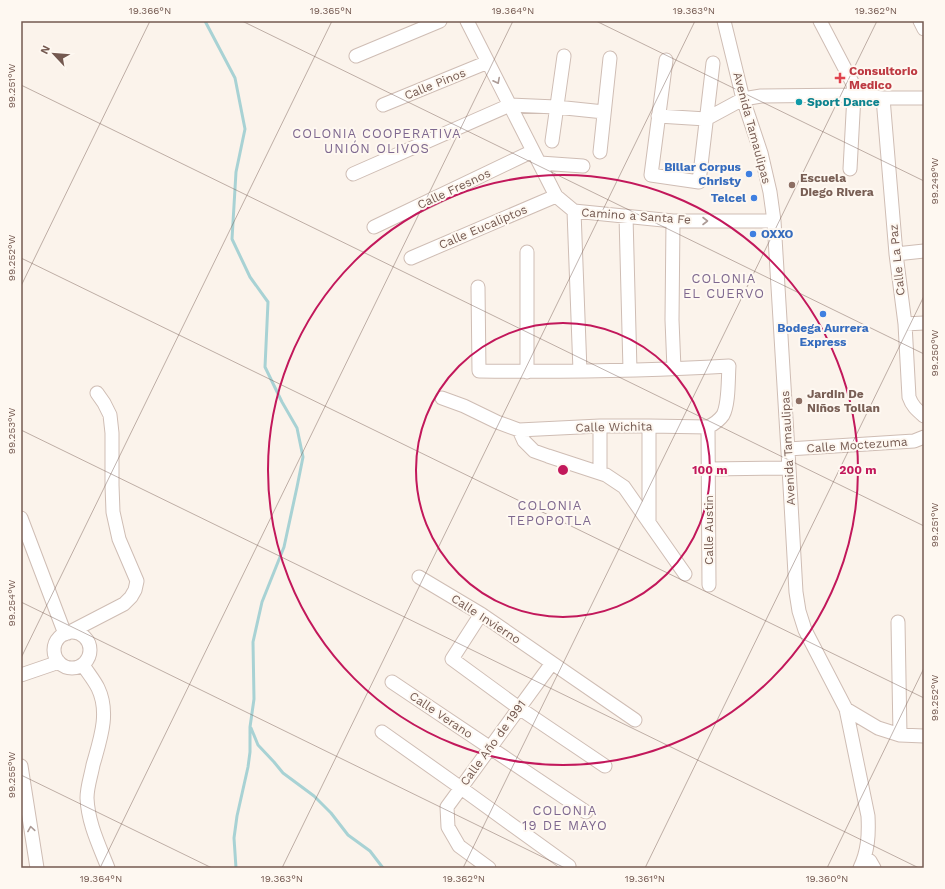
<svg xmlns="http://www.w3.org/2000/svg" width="945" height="889" font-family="'Work Sans',sans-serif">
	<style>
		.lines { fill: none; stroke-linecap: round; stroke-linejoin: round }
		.stream { stroke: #a8d2d4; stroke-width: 3 }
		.minor-casing { stroke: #cfbdb4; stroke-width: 15 }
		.minor { stroke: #fff; stroke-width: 13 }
		.oneway { stroke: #ac9b96 }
		.ticks { fill: none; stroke: #745950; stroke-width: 1; stroke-opacity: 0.45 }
		.ring { fill: none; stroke: #c2185b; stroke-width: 2 }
		.health-dot { fill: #e0444e; stroke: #fef8f1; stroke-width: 1.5 }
		.culture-dot { fill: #0f9aa8; stroke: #fef8f1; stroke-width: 1.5 }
		.shop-dot { fill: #3f7fe0; stroke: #fef8f1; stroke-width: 1.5 }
		.education-dot { fill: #8d6e63; stroke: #fef8f1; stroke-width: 1.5 }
		.labels { text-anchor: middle; stroke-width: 4; stroke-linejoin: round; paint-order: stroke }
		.health-label { font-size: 12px; font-weight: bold; fill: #be3a42; stroke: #fef8f1; text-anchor: start }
		.street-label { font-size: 12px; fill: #745950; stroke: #fef8f1 }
		.culture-label { font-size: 12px; font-weight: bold; fill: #0d838f; stroke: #fef8f1; text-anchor: start }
		.shop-label { font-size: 12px; font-weight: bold; fill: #366cbe; stroke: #fef8f1; text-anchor: end }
		.education-label { font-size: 12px; font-weight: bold; fill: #785e54; stroke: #fef8f1; text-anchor: start }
		.neighbourhood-label { font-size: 13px; letter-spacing: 1px; fill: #7e688f; stroke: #fef8f1 }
		.centre { fill: #c2185b; stroke: #fef8f1; stroke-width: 2 }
		.ring-label { font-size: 12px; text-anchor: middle; font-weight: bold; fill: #c2185b; stroke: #fef8f1; stroke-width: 4; stroke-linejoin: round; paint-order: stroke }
		.neatline { fill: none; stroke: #745950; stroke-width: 1.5 }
		.ticks-label { font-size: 10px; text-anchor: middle; fill: #745950 }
	</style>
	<rect width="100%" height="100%" fill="#fbf3eb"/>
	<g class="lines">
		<path class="stream" d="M205,21L235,78L245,129L236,172L232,239L250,277L268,302L265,367L282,402L297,428L303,457L297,487L284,547L262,602L253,642L254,699L250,727V752L248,767L237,816L234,838L236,868
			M251,728L258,745L274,762L283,773L314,796L331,813L348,835L370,851L383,868"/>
		<g class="minor-casing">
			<path id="minor" d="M467,21L556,196L574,211L673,221H774
				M724,21L743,99L761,153L770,192L774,221L789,468L796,592L799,611L805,630L846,709L868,816C869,835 868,851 860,868
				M820,21L853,84L854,95L850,169
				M920,21L924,29
				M356,56L440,21
				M666,60L651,175L699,182L713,63
				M883,98L896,254L905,324L909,397C912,406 917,410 924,416
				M383,105L488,62
				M658,116L706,119L743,99L761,96L854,95L883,98H924
				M552,141L564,56
				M600,152L610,58
				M540,163L583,166
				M353,174L510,105L556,107L604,112
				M574,211L580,371
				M626,216L630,370
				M673,221L672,320L674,369
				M374,227L533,151
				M527,252V372
				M896,254L924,251
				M411,258L556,196
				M478,287L479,371C562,372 646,371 729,366C728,379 729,404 723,415C719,421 714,424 708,427
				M905,324L924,323
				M442,398L464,406L497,422L519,430L600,426H649L708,427
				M600,426V473
				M649,426V523
				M708,427L709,585
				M519,430L524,441L534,451L548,456L606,475L624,487L685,574
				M788,449L914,441L924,437
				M709,469L789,468
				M21,518L65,634
				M419,577L481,614L635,720
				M481,614L452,659L519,708L605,766
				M898,622L900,735
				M54 650a18 18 0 1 1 36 0a18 18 0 1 1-36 0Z
				M68,633L124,604L131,597L135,590L137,581L119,539L113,512L112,485V433L110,415L104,403L97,393
				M83,665C88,673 94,680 98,688C110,713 100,740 93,765C91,776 87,787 87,798C88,823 99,845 108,868
				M21,675L59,662
				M392,682L586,812
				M846,709L878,728L900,735L924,736
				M382,732L461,788L569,866
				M21,766L37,868
				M865,857L870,861L874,868
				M489,868L459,846L448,827L447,807L552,663"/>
		</g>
		<use href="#minor" class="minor"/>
	</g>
	<defs><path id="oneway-chevron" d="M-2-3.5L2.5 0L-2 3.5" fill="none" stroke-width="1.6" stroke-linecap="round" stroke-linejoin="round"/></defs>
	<g class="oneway">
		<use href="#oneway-chevron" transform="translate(497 81) rotate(63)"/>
		<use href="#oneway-chevron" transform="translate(705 221)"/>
		<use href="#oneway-chevron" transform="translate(31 829) rotate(-99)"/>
	</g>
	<path class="ticks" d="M242,21L924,354M596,21L924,181M21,85L924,526M21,258L924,698M21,286L150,21M21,430L919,868M21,602L565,868M21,658L332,21M21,775L212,868M100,868L513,21M282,868L695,21M463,868L877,21M645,868L924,296M827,868L924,668"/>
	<g class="ring">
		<circle cx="563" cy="470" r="147"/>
		<circle cx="563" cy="470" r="295"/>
	</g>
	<path class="health-dot" d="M838 72h4v4h4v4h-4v4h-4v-4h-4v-4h4z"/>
	<circle class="culture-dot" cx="799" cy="102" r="4"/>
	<g class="shop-dot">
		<circle cx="749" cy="174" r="4"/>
		<circle cx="754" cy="198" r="4"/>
		<circle cx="753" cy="234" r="4"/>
		<circle cx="823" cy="314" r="4"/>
	</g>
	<g class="education-dot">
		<circle cx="792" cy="185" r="4"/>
		<circle cx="799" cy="401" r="4"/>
	</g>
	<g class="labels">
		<g class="health-label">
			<text x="849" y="75">Consultorio<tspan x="849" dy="14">Medico</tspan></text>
		</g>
		<g class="street-label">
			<text transform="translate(435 84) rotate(-22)" y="4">Calle Pinos</text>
			<text transform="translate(752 128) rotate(75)" y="4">Avenida Tamaulipas</text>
			<text transform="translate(454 189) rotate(-25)" y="4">Calle Fresnos</text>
			<text transform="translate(636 216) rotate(4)" y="4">Camino a Santa Fe</text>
			<text transform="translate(483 227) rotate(-23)" y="4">Calle Eucaliptos</text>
			<text transform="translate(897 260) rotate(-96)" y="4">Calle La Paz</text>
			<text transform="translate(614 427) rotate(-1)" y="4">Calle Wichita</text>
			<text transform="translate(857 445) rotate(-4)" y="4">Calle Moctezuma</text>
			<text transform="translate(788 448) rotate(-93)" y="4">Avenida Tamaulipas</text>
			<text transform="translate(709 530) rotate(-90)" y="4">Calle Austin</text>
			<text transform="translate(486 619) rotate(33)" y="4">Calle Invierno</text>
			<text transform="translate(441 715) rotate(34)" y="4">Calle Verano</text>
			<text transform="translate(493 743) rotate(-54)" y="4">Calle Año de 1991</text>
		</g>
		<g class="culture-label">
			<text x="807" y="106">Sport Dance</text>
		</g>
		<g class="shop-label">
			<text x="741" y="171">Billar Corpus<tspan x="741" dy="14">Christy</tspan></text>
			<text x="746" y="202">Telcel</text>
			<text x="761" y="238" text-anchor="start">OXXO</text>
			<text x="823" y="332" text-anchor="middle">Bodega Aurrera<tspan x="823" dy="14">Express</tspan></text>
		</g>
		<g class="education-label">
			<text x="800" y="182">Escuela<tspan x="800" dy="14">Diego Rivera</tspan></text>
			<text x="807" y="398">Jardin De<tspan x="807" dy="14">Niños Tollan</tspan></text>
		</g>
		<g class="neighbourhood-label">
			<text x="377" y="138">COLONIA COOPERATIVA<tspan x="377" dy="15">UNIÓN OLIVOS</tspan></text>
			<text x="724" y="283">COLONIA<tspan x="724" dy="15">EL CUERVO</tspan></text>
			<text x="550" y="510">COLONIA<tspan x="550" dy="15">TEPOPOTLA</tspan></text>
			<text x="565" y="815">COLONIA<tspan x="565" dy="15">19 DE MAYO</tspan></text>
		</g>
	</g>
	<circle cx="563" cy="470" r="6" class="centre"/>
	<g class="ring-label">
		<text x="710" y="474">100 m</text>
		<text x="858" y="474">200 m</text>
	</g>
	<rect width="945" height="889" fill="none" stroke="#fef8f1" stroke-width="44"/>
	<g transform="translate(54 54) rotate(296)" stroke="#fef8f1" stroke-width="3" paint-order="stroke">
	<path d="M0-3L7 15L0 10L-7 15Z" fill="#745950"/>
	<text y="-6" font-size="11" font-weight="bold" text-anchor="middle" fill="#745950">N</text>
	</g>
	<rect x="22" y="22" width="901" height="845" class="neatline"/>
	<g class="ticks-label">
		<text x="150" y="14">19.366°N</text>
		<text x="331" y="14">19.365°N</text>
		<text x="513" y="14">19.364°N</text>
		<text x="694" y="14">19.363°N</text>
		<text x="876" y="14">19.362°N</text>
		<text transform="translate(11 86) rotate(-90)" y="4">99.251°W</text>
		<text transform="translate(934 181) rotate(-90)" y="4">99.249°W</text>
		<text transform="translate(11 258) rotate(-90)" y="4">99.252°W</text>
		<text transform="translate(934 353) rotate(-90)" y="4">99.250°W</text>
		<text transform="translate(11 431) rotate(-90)" y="4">99.253°W</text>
		<text transform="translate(934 525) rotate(-90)" y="4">99.251°W</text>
		<text transform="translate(11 603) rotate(-90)" y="4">99.254°W</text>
		<text transform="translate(934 698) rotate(-90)" y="4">99.252°W</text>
		<text transform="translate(11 775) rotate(-90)" y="4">99.255°W</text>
		<text x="101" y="882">19.364°N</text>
		<text x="282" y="882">19.363°N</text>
		<text x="464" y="882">19.362°N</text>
		<text x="645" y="882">19.361°N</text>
		<text x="827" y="882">19.360°N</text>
	</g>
</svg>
